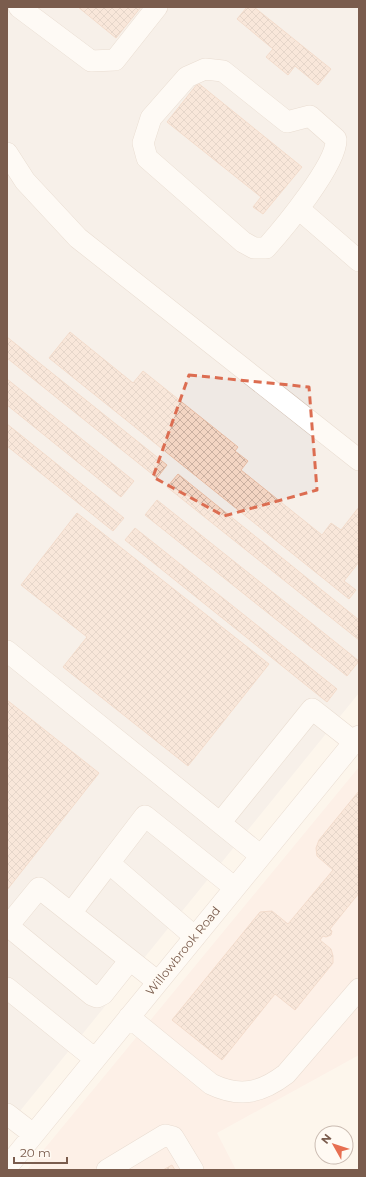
<svg xmlns="http://www.w3.org/2000/svg" width="366" height="1177" font-family="Montserrat,sans-serif">
	<style>
		.commercial { fill: #fde8e0 }
		.industrial { fill: #efe9e4 }
		.building { fill: url(#building-cross-hatch); stroke: #e6bba3 }
		.lines { fill: none; stroke-linecap: round; stroke-linejoin: round }
		.minor-casing { stroke: #d1beb0; stroke-width: 22 }
		.minor { stroke: #fff; stroke-width: 21 }
		.marked { fill: none; stroke: #dc6d51; stroke-width: 3; stroke-dasharray: 8 5; stroke-linejoin: round }
		.labels { text-anchor: middle; stroke-width: 3.5; stroke-linejoin: round; paint-order: stroke }
		.street-label { font-size: 12px; fill: #7a5c4d; stroke: #fffaf3 }
	</style>
	<defs>
		<pattern id="building-cross-hatch" width="8" height="8" patternUnits="userSpaceOnUse"><rect width="8" height="8" fill="#f3d5c3"/><path d="M0 0l8 8M0 8l8-8" fill="none" stroke="#cab0a1"/></pattern>
	</defs>
	<rect width="100%" height="100%" fill="#fdf6ec"/>
	<path class="commercial" d="M359,767V1055L217,1133L236,1170H27Z"/>
	<path class="industrial" d="M7,7H359V693L7,1127Z"/>
	<path class="building" d="M78,7H141L116,38Z
		M247,7H254L331,69L318,85L295,66L288,75L266,57L273,49L237,19Z
		M198,83L302,167L263,214L253,207L261,197L167,122Z
		M70,332L133,383L143,371L238,447L235,451L248,461L241,470L322,535L331,523L341,530L359,507V562L344,581L356,590L349,599L49,358Z
		M7,337L167,465L157,478L7,358Z
		M7,379L134,481L121,497L7,405Z
		M7,424L124,518L113,531L7,446Z
		M178,474L359,620V640L167,487Z
		M157,500L359,661L347,676L145,515Z
		M77,513L269,664L188,766L63,667L87,637L21,585Z
		M135,528L337,689L327,702L125,540Z
		M7,700L99,773L7,890Z
		M359,791V893L330,929L332,931L331,935L326,937L323,936L320,940L331,949L333,956V963L295,1010L275,994L222,1060L172,1020L260,912L272,911L288,924L333,870L317,856L316,848L319,840Z
		M172,1165L175,1170H163Z"/>
	<g class="lines">
		<g class="minor-casing">
			<path id="minor" d="M19,7L91,61L115,60L157,7
				M205,69L223,71L287,122L310,116L336,139C338,163 283,229 266,248H254L243,242L147,158L143,143L151,118L187,77Z
				M7,153L25,181L78,238L359,460
				M299,209L359,261
				M7,651L261,856
				M220,823L312,709L354,742
				M71,913L109,863
				M8,926L92,995L97,997L103,994L130,960
				M7,927L39,888L158,982
				M195,937L109,863L145,816L235,888
				M7,988L95,1059
				M129,1017L211,1084C240,1098 261,1093 286,1074L359,989
				M7,1114L33,1134
				M7,1167L359,736
				M107,1170L165,1135L173,1137L193,1170"/>
		</g>
		<use href="#minor" class="minor"/>
	</g>
	<path d="M0 0H366V1177H0ZM189,375L309,387L317,490L224,516L153,477Z" fill="#fdf6ec" fill-opacity=".55" fill-rule="evenodd"/>
	<path class="marked" d="M189,375L309,387L317,490L224,516L153,477Z"/>
	<g class="labels">
		<g class="street-label">
			<text transform="translate(183 951) rotate(-51)" y="4">Willowbrook Road</text>
		</g>
	</g>
	<rect width="366" height="1177" fill="none" stroke="#7a5c4d" stroke-width="16"/>
	<g transform="translate(334 1145) rotate(309)"><circle r="19" fill="#fffaf3" stroke="#cabbb1"/>
	<path d="M0-3L7 15L0 10L-7 15Z" fill="#e76f51"/>
	<text y="-6" font-size="11" font-weight="bold" text-anchor="middle" fill="#7a5c4d">N</text>
	</g>
	<path d="M14 1157v6h53v-6" fill="none" stroke="#7a5c4d" stroke-width="2"/>
	<text x="20" y="1157" font-size="12" fill="#7a5c4d" stroke="#fffaf3" stroke-width="3" paint-order="stroke">20 m</text>
</svg>
